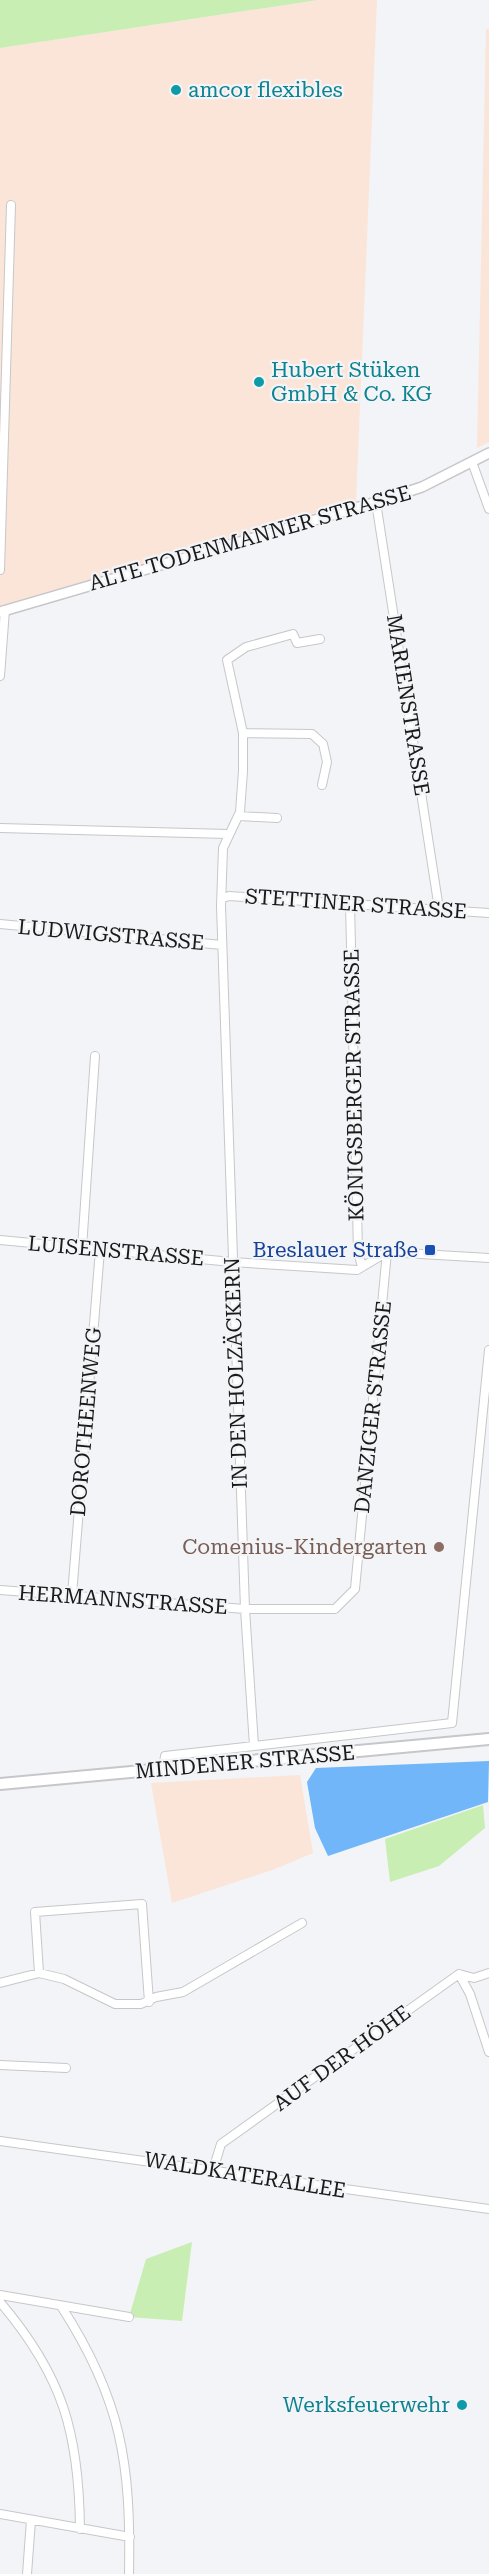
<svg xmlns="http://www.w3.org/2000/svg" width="489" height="2574" font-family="'Roboto Serif',serif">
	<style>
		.industrial { fill: #fbe5d8 }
		.green { fill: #c8eeb4 }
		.water { fill: #70b6f9 }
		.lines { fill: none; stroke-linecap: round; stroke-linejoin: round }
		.minor-casing { stroke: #c7c7ca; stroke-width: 10 }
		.tertiary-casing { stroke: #c7c7ca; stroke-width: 12 }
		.secondary-casing { stroke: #c7c7ca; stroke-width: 14 }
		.minor { stroke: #fff; stroke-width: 8 }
		.tertiary { stroke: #fff; stroke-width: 9 }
		.secondary { stroke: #fff; stroke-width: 10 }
		.culture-dot { fill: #0f9aa8; stroke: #f3f4f7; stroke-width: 2 }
		.transit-dot { fill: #1a4fb4; stroke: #f3f4f7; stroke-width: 2 }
		.education-dot { fill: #8d6e63; stroke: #f3f4f7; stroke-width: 2 }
		.labels { text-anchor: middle; stroke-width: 4.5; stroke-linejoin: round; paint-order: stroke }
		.culture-label { font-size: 21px; fill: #0d838f; stroke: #f3f4f7; text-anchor: start }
		.street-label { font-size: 21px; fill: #1a1a1b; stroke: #f3f4f7 }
		.transit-label { font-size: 21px; fill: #164399; stroke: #f3f4f7; text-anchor: end }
		.education-label { font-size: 21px; fill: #785e54; stroke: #f3f4f7; text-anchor: end }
	</style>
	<rect width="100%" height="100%" fill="#f3f4f7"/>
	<path class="industrial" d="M318,0H377L356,501L0,606V48Z
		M486,29H489V442L477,448Z
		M300,1775L313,1853L275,1869L172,1903L151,1783Z"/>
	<path class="green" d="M0,0H318L0,48Z
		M483,1805L485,1828L439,1866L390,1882L385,1839Z
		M192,2242L182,2321L129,2317L146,2259Z"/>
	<path class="water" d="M489,1761L488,1802L328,1856L315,1828L307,1782L316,1768Z"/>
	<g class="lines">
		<g class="minor-casing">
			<path id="minor" d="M472,462L489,509
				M376,502L439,909
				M0,570L11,205
				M0,676L5,610
				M243,733L312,734L323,744L327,762L322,785
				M239,816L277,818
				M0,828L228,834
				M223,898L229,896L489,913
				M350,903L358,1252L362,1267
				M0,924L222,945
				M0,1240L232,1262L357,1270L387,1252L489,1258
				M82,1248L95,1056
				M0,1590L245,1609H335L355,1589L387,1252
				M72,1595L100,1250
				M254,1746L452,1723L489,1350
				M163,1769L165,1756L254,1746L245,1609L221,906L223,848L240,812L243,771V733L227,660L246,647L293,634L297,643L320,639
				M39,1973L35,1912L142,1904L149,2002
				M459,1974L470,1994L489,2052
				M0,1983L39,1973L64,1979L115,2004H141L156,1997L183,1992L302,1923
				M0,2065L66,2068
				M0,2141L489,2209
				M213,2170L221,2144L459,1974L474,1978L489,1973
				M0,2295L129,2317
				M0,2302C63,2376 79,2433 80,2529
				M61,2306C122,2400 131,2464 129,2574
				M0,2514L130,2537
				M27,2574L31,2520"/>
		</g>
		<g class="tertiary-casing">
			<path id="tertiary" d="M0,612L376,502L422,487L489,453"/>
		</g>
		<g class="secondary-casing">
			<path id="secondary" d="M0,1784L489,1739"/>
		</g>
		<use href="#minor" class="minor"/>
		<use href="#tertiary" class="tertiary"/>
		<use href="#secondary" class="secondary"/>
	</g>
	<g class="culture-dot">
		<circle cx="176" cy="90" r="6"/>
		<circle cx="259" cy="382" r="6"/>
		<circle cx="462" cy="2405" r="6"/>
	</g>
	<rect class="transit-dot" x="424" y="1244" width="12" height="12" rx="3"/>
	<circle class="education-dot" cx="439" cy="1547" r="6"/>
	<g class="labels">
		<g class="culture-label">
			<text x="188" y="97">amcor flexibles</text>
			<text x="271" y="377">Hubert Stüken<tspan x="271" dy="24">GmbH &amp; Co. KG</tspan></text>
			<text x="450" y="2412" text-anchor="end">Werksfeuerwehr</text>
		</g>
		<g class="street-label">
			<text transform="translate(250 538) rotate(-16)" y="7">ALTE TODENMANNER STRASSE</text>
			<text transform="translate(408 705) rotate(81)" y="7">MARIENSTRASSE</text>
			<text transform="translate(356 904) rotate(4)" y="7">STETTINER STRASSE</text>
			<text transform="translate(111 935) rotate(5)" y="7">LUDWIGSTRASSE</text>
			<text transform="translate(354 1085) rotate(-91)" y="7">KÖNIGSBERGER STRASSE</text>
			<text transform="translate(116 1251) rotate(5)" y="7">LUISENSTRASSE</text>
			<text transform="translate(236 1373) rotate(-92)" y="7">IN DEN HOLZÄCKERN</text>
			<text transform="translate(373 1407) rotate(-84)" y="7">DANZIGER STRASSE</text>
			<text transform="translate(86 1422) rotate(-85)" y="7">DOROTHEENWEG</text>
			<text transform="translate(123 1600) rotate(4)" y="7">HERMANNSTRASSE</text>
			<text transform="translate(245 1762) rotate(-5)" y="7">MINDENER STRASSE</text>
			<text transform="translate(342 2058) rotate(-36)" y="7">AUF DER HÖHE</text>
			<text transform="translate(245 2175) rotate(9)" y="7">WALDKATERALLEE</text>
		</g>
		<g class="transit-label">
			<text x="418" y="1257">Breslauer Straße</text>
		</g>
		<g class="education-label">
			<text x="427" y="1554">Comenius-Kindergarten</text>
		</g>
	</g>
</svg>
